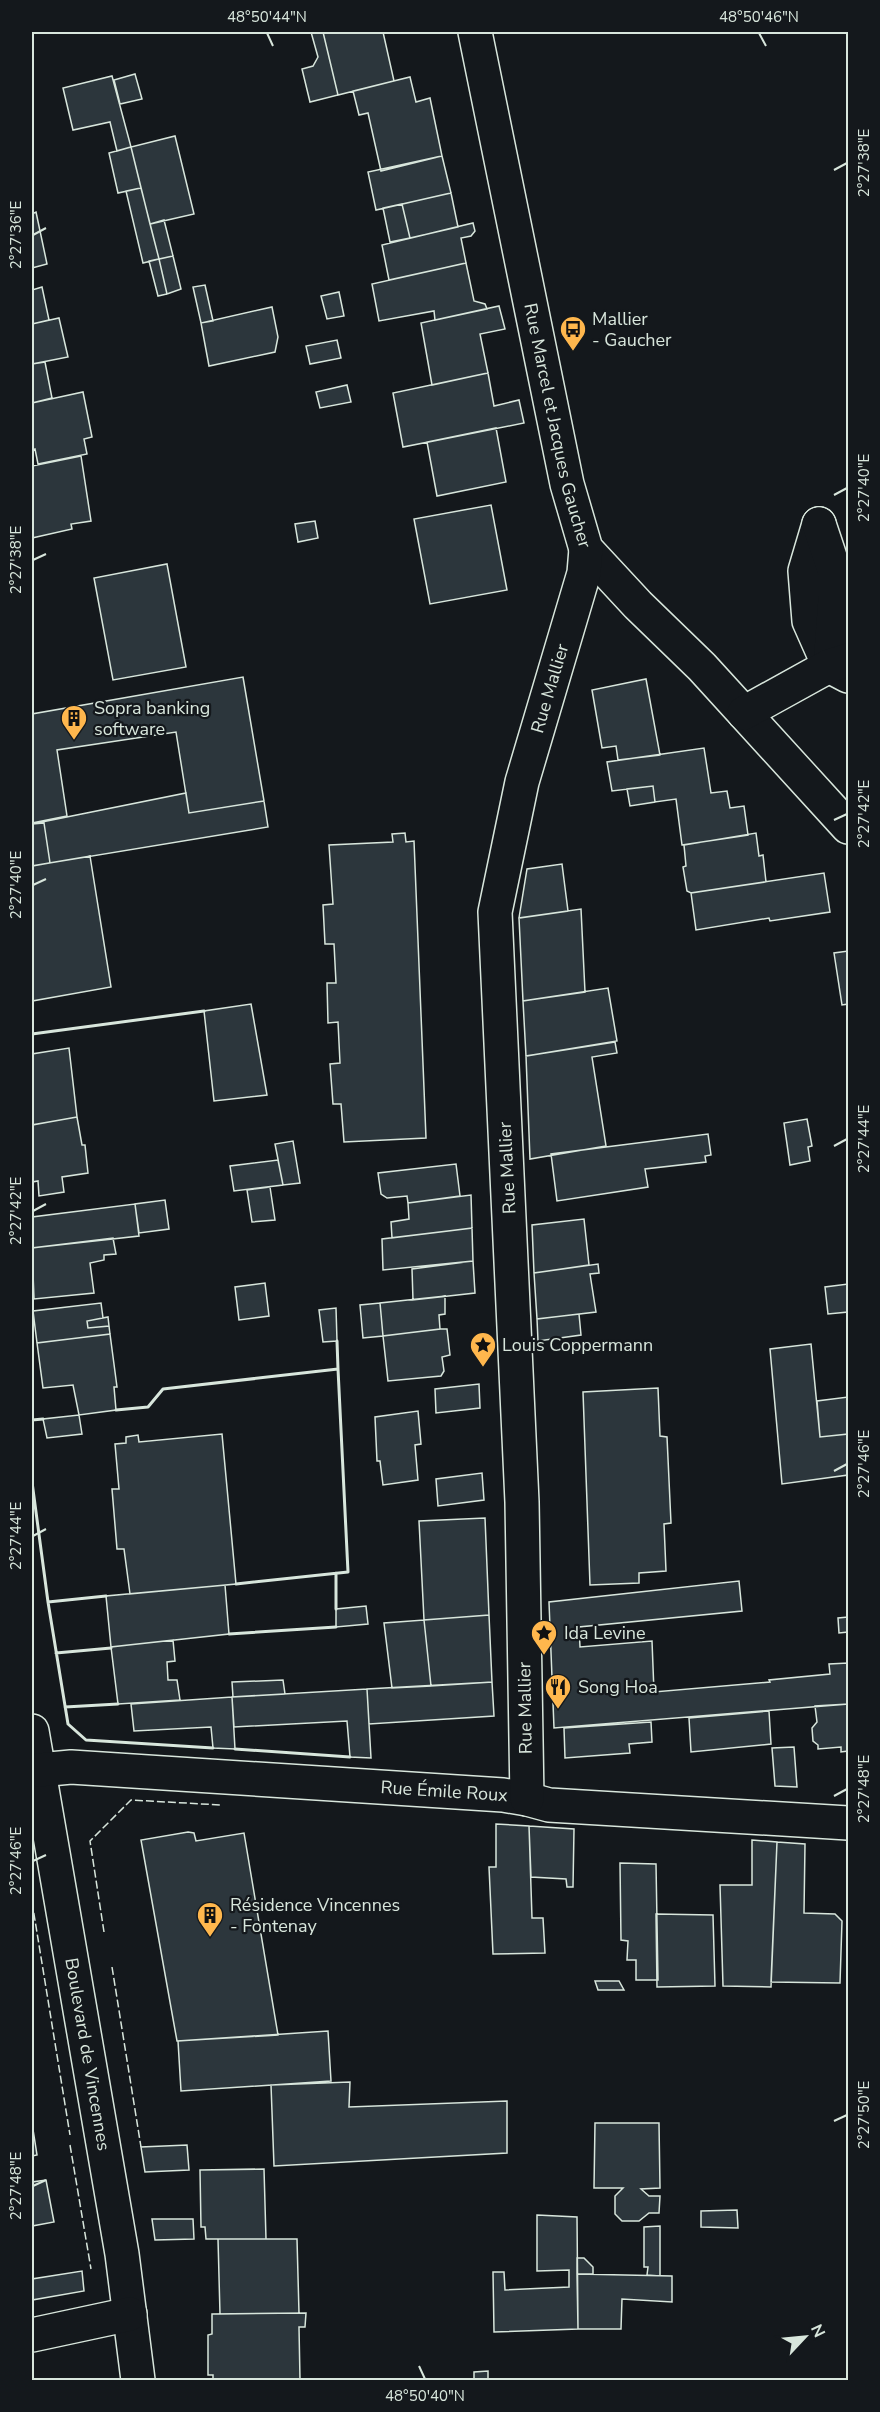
<svg xmlns="http://www.w3.org/2000/svg" width="880" height="2412" font-family="'Nunito Sans',sans-serif">
	<style>
		.building { fill: #2c363c; stroke: #d8e6dc; stroke-width: 1.5 }
		.lines { fill: none; stroke-linecap: round; stroke-linejoin: round }
		.minor-casing { stroke: #d8e6dc; stroke-width: 36 }
		.minor { stroke: #14181c; stroke-width: 33 }
		.fence { stroke: #d8e6dc; stroke-width: 1.5; stroke-dasharray: 8 3; stroke-linecap: butt }
		.wall { stroke: #d8e6dc; stroke-width: 3 }
		.ticks { fill: none; stroke: #d8e6dc; stroke-width: 2 }
		.labels { text-anchor: middle; stroke-width: 4.5; stroke-linejoin: round; paint-order: stroke }
		.poi-label { font-size: 18px; fill: #d8e6dc; stroke: #14181c; text-anchor: start }
		.street-label { font-size: 18px; fill: #d8e6dc; stroke: #14181c }
		.neatline { fill: none; stroke: #d8e6dc; stroke-width: 2 }
		.ticks-label { font-size: 15px; text-anchor: middle; fill: #d8e6dc }
	</style>
	<rect width="100%" height="100%" fill="#14181c"/>
	<path class="building" d="M311,32H323L338,95L310,102L302,69L313,66L318,57Z
		M323,32H383L394,81L338,95Z
		M135,74L142,99L120,104L114,80Z
		M112,76L131,147L117,151L110,122L73,130L63,88Z
		M410,77L416,102L430,98L442,156L381,171L368,113L359,115L353,91Z
		M175,136L194,214L150,224L131,147Z
		M131,147L141,188L118,193L109,153Z
		M442,156L451,193L376,210L368,172Z
		M141,188L159,259L143,263L126,191Z
		M451,193L458,227L410,238L402,204Z
		M402,204L410,238L390,242L383,208Z
		M36,212L47,264L32,268V214Z
		M164,220L173,256L159,259L150,224Z
		M473,223L475,231L471,236L461,238L466,263L389,280L382,245Z
		M173,256L181,289L167,294L159,259Z
		M159,259L167,294L158,296L149,261Z
		M466,263L474,301L485,304L487,309L435,320L434,311L379,321L372,284Z
		M205,285L213,321L201,323L193,287Z
		M42,287L49,320L32,324V290Z
		M339,292L344,316L327,319L321,296Z
		M499,306L505,329L480,334L488,373L432,385L421,323Z
		M272,307L278,337L275,352L209,366L201,323Z
		M59,318L68,357L32,364V324Z
		M337,340L341,358L310,364L306,346Z
		M45,362L52,398L32,403V364Z
		M488,373L494,406L519,400L524,423L403,447L393,393Z
		M347,385L351,402L320,408L316,392Z
		M83,392L92,437L84,439L87,454L38,464L35,449L32,450V403Z
		M496,428L506,482L437,496L427,442Z
		M81,456L91,521L71,524L72,529L32,538V466Z
		M491,505L507,590L430,604L414,519Z
		M315,521L318,538L298,542L295,524Z
		M167,564L186,667L113,680L94,578Z
		M243,677L264,801L189,813L176,732L57,750L67,816L32,823V714Z
		M646,679L660,755L618,760L616,746L602,748L592,690Z
		M704,748L711,793L727,791L730,808L744,806L748,835L682,845L676,799L655,802L653,786L612,791L607,762Z
		M653,786L655,802L630,806L627,789Z
		M186,793L189,813L264,801L268,827L50,863L44,823L32,824Z
		M44,823L50,863L32,866V824Z
		M405,833L406,842L414,841L426,1138L344,1142L341,1104H333L330,1064L340,1063L338,1022L328,1023L327,983H336L334,944H325L323,905L333,904L329,845L393,842L392,834Z
		M756,833L759,856L763,855L766,882L691,893L687,891L683,867L686,866L684,845Z
		M90,856L111,987L32,1001V866Z
		M562,864L568,911L519,918L527,869Z
		M824,873L830,912L770,921L769,918L696,930L691,893Z
		M581,909L585,992L523,1001L519,918Z
		M848,951V1004L842,1005L834,953Z
		M608,988L617,1041L526,1056L523,1001Z
		M251,1004L267,1095L214,1101L204,1011Z
		M615,1042L617,1053L592,1057L606,1146L530,1159L526,1056Z
		M69,1048L77,1117L32,1125V1054Z
		M77,1117L82,1145H85L88,1173L62,1177L64,1192L39,1196L38,1181L32,1182V1125Z
		M807,1119L812,1146L808,1147L810,1161L790,1165L784,1123Z
		M708,1134L711,1155L705,1156L706,1162L645,1169L648,1187L557,1201L551,1154Z
		M293,1141L300,1183L283,1185L275,1144Z
		M278,1160L283,1185L234,1191L230,1166Z
		M456,1164L460,1196L408,1203L407,1196L387,1198L381,1194L378,1173Z
		M270,1187L275,1220L252,1222L247,1190Z
		M471,1195L472,1228L392,1238L391,1222L409,1219L408,1203Z
		M165,1200L169,1229L139,1233L135,1204Z
		M135,1204L139,1236L32,1248V1217Z
		M584,1219L589,1265L534,1273L532,1225Z
		M472,1228L473,1261L383,1270L382,1239Z
		M113,1238L116,1254L104,1255V1260L90,1263L94,1293L34,1299L32,1248Z
		M473,1261L475,1293L413,1300L412,1269Z
		M598,1264L599,1273L590,1274L596,1312L537,1319L534,1273Z
		M265,1283L269,1316L239,1320L235,1287Z
		M848,1284V1312L828,1314L825,1287Z
		M445,1296V1314L439,1315L440,1329L383,1336L380,1303Z
		M101,1303L103,1318L87,1321L88,1328L109,1326L110,1334L37,1343L33,1311Z
		M380,1303L383,1336L363,1338L360,1305Z
		M336,1308L337,1341L323,1342L319,1310Z
		M579,1314L581,1335L538,1341L537,1319Z
		M108,1317L109,1326L88,1328L87,1321Z
		M440,1329H447L450,1355L442,1357L444,1371L441,1376L388,1381L383,1336Z
		M110,1334L117,1387H114L116,1410L79,1415L73,1385L43,1388L37,1343Z
		M811,1344L820,1437L848,1434V1475L782,1484L770,1349Z
		M479,1384L480,1408L436,1413L435,1389Z
		M658,1388L660,1436L667,1437L671,1523L664,1524L666,1571L639,1573V1583L590,1585L583,1392Z
		M848,1397V1434L820,1437L817,1401Z
		M418,1411L421,1444L415,1445L418,1480L383,1485L380,1461H377L375,1417Z
		M79,1415L82,1434L47,1438L43,1419Z
		M222,1434L236,1584L130,1594L124,1549H117L112,1489H119L115,1444L126,1443V1437L138,1435L139,1442Z
		M482,1473L484,1500L438,1506L436,1479Z
		M485,1518L489,1615L424,1620L419,1521Z
		M739,1581L742,1611L579,1627L580,1647L652,1641L654,1692L770,1682L769,1680L830,1674L829,1664L848,1663V1704L554,1728L549,1602Z
		M225,1585L229,1634L111,1647L106,1596Z
		M366,1606L368,1624L336,1627V1609Z
		M489,1615L492,1682L431,1686L424,1620Z
		M848,1617V1632L839,1633L838,1618Z
		M424,1620L431,1686L392,1688L384,1623Z
		M173,1640L175,1661L167,1662L168,1680H177L180,1700L118,1704L111,1647Z
		M283,1680L285,1694L233,1697L232,1682Z
		M492,1682L494,1716L369,1724L367,1689Z
		M367,1689L371,1758L350,1757L347,1721L234,1727L232,1697Z
		M232,1697L235,1749L213,1748L211,1727L134,1731L131,1704Z
		M848,1704V1751L841,1752V1747L818,1749V1745L813,1741L812,1728L817,1722L815,1706Z
		M769,1711L771,1744L691,1752L689,1718Z
		M651,1722L652,1742L629,1744L630,1753L565,1758L564,1728Z
		M794,1747L797,1787L775,1786L772,1748Z
		M496,1824L529,1826L532,1918H543L545,1953L493,1954L489,1867H496Z
		M529,1826L574,1829L573,1887H567L566,1879L531,1877Z
		M188,1832L194,1833L196,1841L244,1833L278,2035L177,2041L141,1840Z
		M752,1840L777,1842L771,1987L723,1986L720,1885H752Z
		M777,1842L805,1844L804,1913L835,1914L842,1921L840,1983L771,1982Z
		M620,1863L656,1864L658,1980H636V1960H627L628,1941L621,1940Z
		M656,1914L713,1915L715,1986L657,1987Z
		M595,1981H619L624,1990H598Z
		M328,2031L331,2081L181,2091L178,2041Z
		M350,2082L349,2107L507,2101V2153L274,2166L271,2085Z
		M32,2123L37,2155L32,2156Z
		M595,2123H659L660,2188L641,2189L649,2196H660L659,2213H649L639,2221H622L615,2214V2196L623,2188H594Z
		M187,2145L189,2170L145,2172L141,2147Z
		M264,2169L266,2239H206L205,2227H201L200,2170Z
		M46,2180L54,2222L32,2226V2182Z
		M737,2210L738,2228L701,2227V2211Z
		M537,2215L577,2217L578,2329L494,2332L493,2272H504L505,2290L569,2287V2270L537,2271Z
		M152,2219H193L194,2239L155,2240Z
		M660,2226V2276L647,2275L648,2267H644V2227Z
		M218,2239H297L299,2313L220,2314Z
		M577,2258H584L593,2267V2274H577Z
		M82,2271L84,2291L32,2300V2279Z
		M577,2274L672,2276V2302L622,2299L621,2329H578Z
		M306,2313L305,2327H299L300,2380H213V2375H208V2335L212,2334V2314Z
		M488,2371V2380H474V2372Z"/>
	<g class="lines">
		<g class="minor-casing">
			<g id="minor">
				<path id="s1" d="M475,32L567,484L586,549L638,605L702,667L848,827"/>
				<path d="M819,524L805,571L809,621L829,666L848,676"/>
				<path d="M819,524L835,572V597L830,664"/>
				<path d="M744,713L829,666L848,660"/>
				<path id="s2" d="M32,1731L122,2254L138,2380"/>
				<path id="s3" d="M39,1770L71,1767L503,1795L527,1799L549,1805L848,1823"/>
				<path id="s4" d="M527,1799L522,1502L495,912L522,782L584,573L586,549"/>
				<path d="M32,2335L130,2314"/>
			</g>
		</g>
		<use href="#minor" class="minor"/>
		<path class="fence" d="M32,1902L70,2135
			M104,1932L90,1841L131,1800L221,1805
			M112,1967L141,2147
			M70,2145L91,2269"/>
		<path class="wall" d="M32,1034L204,1011
			M116,1410L148,1407L163,1389L338,1369L337,1341
			M32,1420L43,1419
			M32,1482L48,1602L68,1724L86,1740L213,1748
			M236,1584L348,1572L338,1369
			M48,1602L106,1596
			M336,1609V1573
			M229,1634L336,1627
			M56,1653L111,1648
			M65,1707L118,1704
			M235,1749L350,1757"/>
	</g>
	<path class="ticks" d="M267,33L273,46M759,33L766,46M834,170L847,163M33,235L46,228M834,495L847,488M33,560L46,554M834,820L847,814M33,885L46,879M834,1146L847,1139M33,1211L46,1204M834,1471L847,1464M33,1536L46,1529M834,1796L847,1789M33,1861L46,1855M834,2121L847,2115M33,2186L46,2180M419,2366L425,2379"/>
	<defs>
		<g id="bus-pin" transform="scale(1.35)"><path d="M0 17L-7.5 6A9.5 9.5 0 1 1 7.5 6Z" fill="#ffb74d" stroke="#14181c"/><path d="M-5-6H5V4H4V6H2V4H-2V6H-4V4H-5ZM-3.5-4V0h7V-4ZM-3.5 1.2v1.5H-2V1.2ZM2 1.2v1.5H3.5V1.2Z" fill="#111"/></g>
		<g id="building-pin" transform="scale(1.35)"><path d="M0 17L-7.5 6A9.5 9.5 0 1 1 7.5 6Z" fill="#ffb74d" stroke="#14181c"/><path d="M-4-6H4V6H1V3H-1V6H-4ZM-2.5-4.3h1.7v1.8h-1.7ZM.8-4.3h1.7v1.8H.8ZM-2.5-1h1.7V.8h-1.7ZM.8-1h1.7V.8H.8Z" fill="#111"/></g>
		<g id="sight-pin" transform="scale(1.35)"><path d="M0 17L-7.5 6A9.5 9.5 0 1 1 7.5 6Z" fill="#ffb74d" stroke="#14181c"/><path d="M0-6L1.8-2.2L6-1.7L2.9 1.2L3.7 5.4L0 3.3L-3.7 5.4L-2.9 1.2L-6-1.7L-1.8-2.2Z" fill="#111"/></g>
		<g id="restaurant-pin" transform="scale(1.35)"><path d="M0 17L-7.5 6A9.5 9.5 0 1 1 7.5 6Z" fill="#ffb74d" stroke="#14181c"/><path d="M-5-6h1v4h1v-4h1v4h1v-4h1v5L-1.5 .5V6h-2V.5L-5-1ZM5-6V6H3V1.5H1.5Q1.5-4 5-6Z" fill="#111"/></g>
	</defs>
	<g fill-rule="evenodd">
		<use href="#bus-pin" x="573" y="329"/>
		<use href="#building-pin" x="74" y="718"/>
		<use href="#sight-pin" x="483" y="1345"/>
		<use href="#sight-pin" x="544" y="1633"/>
		<use href="#restaurant-pin" x="558" y="1687"/>
		<use href="#building-pin" x="210" y="1915"/>
	</g>
	<g class="labels">
		<g class="poi-label">
			<text x="592" y="325">Mallier<tspan x="592" dy="21">- Gaucher</tspan></text>
			<text x="94" y="714">Sopra banking<tspan x="94" dy="21">software</tspan></text>
			<text x="502" y="1351">Louis Coppermann</text>
			<text x="564" y="1639">Ida Levine</text>
			<text x="578" y="1693">Song Hoa</text>
			<text x="230" y="1911">Résidence Vincennes<tspan x="230" dy="21">- Fontenay</tspan></text>
		</g>
		<g class="street-label">
			<text dy="6" stroke="none"><textPath href="#s1" startOffset="402">Rue Marcel et Jacques Gaucher</textPath></text>
			<text dy="6" stroke="none"><textPath href="#s4" startOffset="1118">Rue Mallier</textPath></text>
			<text transform="translate(507 1168) rotate(-93)" y="6">Rue Mallier</text>
			<text transform="translate(525 1708) rotate(-91)" y="6">Rue Mallier</text>
			<text dy="6" stroke="none"><textPath href="#s3" startOffset="406">Rue Émile Roux</textPath></text>
			<text dy="6" stroke="none"><textPath href="#s2" startOffset="328">Boulevard de Vincennes</textPath></text>
		</g>
	</g>
	<rect width="880" height="2412" fill="none" stroke="#14181c" stroke-width="66"/>
	<g transform="translate(805 2337) rotate(64)" stroke="#14181c" stroke-width="4.5" paint-order="stroke">
	<path d="M0-4.5L10 22L0 15L-10 22Z" fill="#d8e6dc"/>
	<text y="-9" font-size="16" font-weight="bold" text-anchor="middle" fill="#d8e6dc">N</text>
	</g>
	<rect x="33" y="33" width="814" height="2346" class="neatline"/>
	<g class="ticks-label">
		<text x="267" y="22">48°50'44"N</text>
		<text x="759" y="22">48°50'46"N</text>
		<text transform="translate(864 163) rotate(-90)" y="5">2°27'38"E</text>
		<text transform="translate(16 235) rotate(-90)" y="5">2°27'36"E</text>
		<text transform="translate(864 488) rotate(-90)" y="5">2°27'40"E</text>
		<text transform="translate(16 560) rotate(-90)" y="5">2°27'38"E</text>
		<text transform="translate(864 814) rotate(-90)" y="5">2°27'42"E</text>
		<text transform="translate(16 885) rotate(-90)" y="5">2°27'40"E</text>
		<text transform="translate(864 1139) rotate(-90)" y="5">2°27'44"E</text>
		<text transform="translate(16 1211) rotate(-90)" y="5">2°27'42"E</text>
		<text transform="translate(864 1464) rotate(-90)" y="5">2°27'46"E</text>
		<text transform="translate(16 1536) rotate(-90)" y="5">2°27'44"E</text>
		<text transform="translate(864 1789) rotate(-90)" y="5">2°27'48"E</text>
		<text transform="translate(16 1861) rotate(-90)" y="5">2°27'46"E</text>
		<text transform="translate(864 2115) rotate(-90)" y="5">2°27'50"E</text>
		<text transform="translate(16 2186) rotate(-90)" y="5">2°27'48"E</text>
		<text x="425" y="2401">48°50'40"N</text>
	</g>
</svg>
